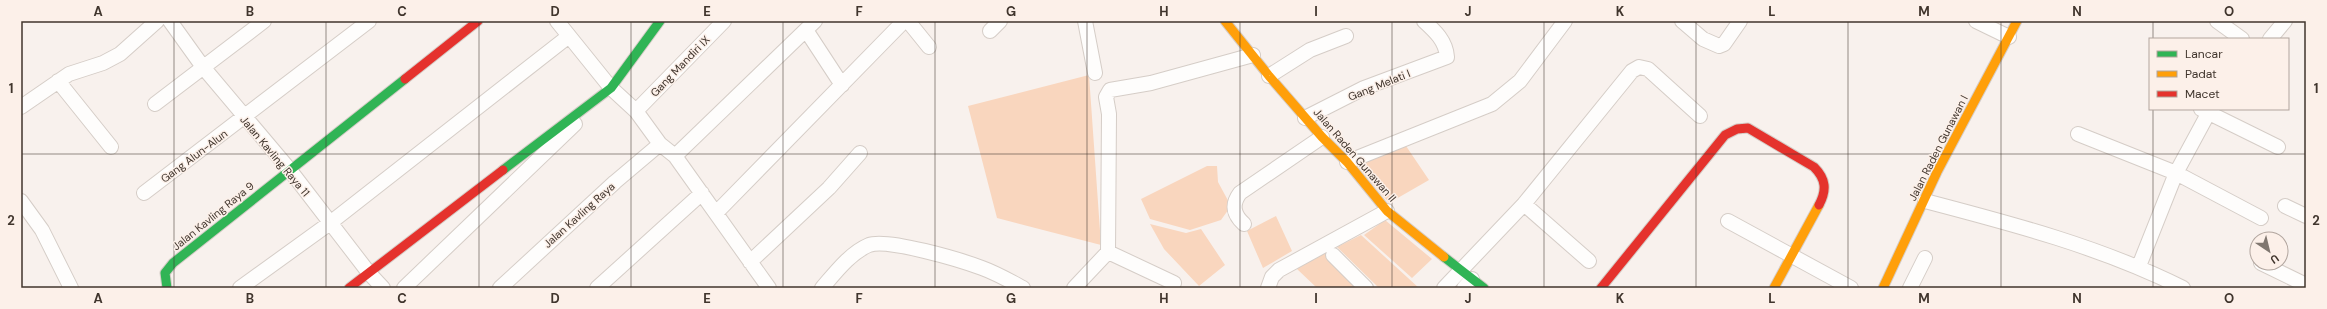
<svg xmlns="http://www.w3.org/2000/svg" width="2327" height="309" font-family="'DM Sans',sans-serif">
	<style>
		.green { fill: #f9d6be }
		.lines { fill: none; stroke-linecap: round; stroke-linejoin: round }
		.street-casing { stroke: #d5cdc7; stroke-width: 16 }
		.fast-casing { stroke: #d5cdc7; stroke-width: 11 }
		.slow-casing { stroke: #d5cdc7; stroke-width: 11 }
		.jam-casing { stroke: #d5cdc7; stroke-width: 11 }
		.street { stroke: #fefdfc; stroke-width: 14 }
		.fast { stroke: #30b455; stroke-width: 9 }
		.slow { stroke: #ff9f0a; stroke-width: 9 }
		.jam { stroke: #e5322d; stroke-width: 9 }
		.grid { fill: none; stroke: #40352d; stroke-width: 1; stroke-opacity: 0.55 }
		.labels { text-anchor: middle; stroke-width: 3; stroke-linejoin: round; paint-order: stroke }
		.street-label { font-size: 11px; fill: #40352d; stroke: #fcf0e9 }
		.neatline { fill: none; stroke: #40352d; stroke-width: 1.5 }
		.grid-label { font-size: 13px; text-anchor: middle; font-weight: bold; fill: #40352d }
	</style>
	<rect width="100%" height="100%" fill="#f8f1ed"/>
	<path class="green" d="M1089,75L1101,245L997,218L968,106Z
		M1404,143L1429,180L1389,203L1355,163Z
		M1207,166H1217L1218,182L1231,206L1221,220L1190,230L1150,219L1141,199Z
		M1276,216L1292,251L1263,268L1247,231Z
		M1385,220L1432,259L1412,278L1364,235Z
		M1150,224L1186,233L1201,229L1225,265L1199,286L1164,249Z
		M1361,235L1419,288H1379L1337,247Z
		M1324,253L1359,288H1317L1297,269Z"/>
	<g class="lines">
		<g class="street-casing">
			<path id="street" d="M170,21L203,67L289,169L369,273L383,288
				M557,21L611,88L636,111L660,144L675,156L769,288
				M908,21L929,47
				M1085,21L1095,73
				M1682,21L1703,39L1719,46L1724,44L1740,21
				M1976,21L2009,37
				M2217,21L2242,39
				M806,30L842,85
				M990,31L1000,21
				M2270,39L2285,21
				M1269,76L1310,50L1346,36
				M58,81L111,147
				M155,104L264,21
				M21,107L69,74L103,63L120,54L157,21
				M2201,109L2278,147
				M636,111L724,21
				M1305,118L1364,88L1447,57C1446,41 1435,31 1424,21
				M2078,134L2176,173L2261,218
				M675,156L815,21
				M1347,162L1492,104L1520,81L1565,21
				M144,193L369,21
				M21,201L42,230L71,288
				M1925,201C2013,224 2101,247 2183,288
				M1524,204L1589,261
				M2285,206L2306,216
				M716,213L904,21
				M1728,221L1851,288
				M1244,224C1234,215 1231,205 1240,193L1322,137
				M1108,252L1174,283
				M1333,255L1366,288
				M750,262L829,188L860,153
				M2261,263L2306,285
				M2139,266L2176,173L2209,112
				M240,288L330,223L569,36
				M404,288L575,124
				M500,288L615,182L660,144
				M597,288L702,193
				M822,288C835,273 850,253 869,245C887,238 961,260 982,268C996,273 1010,281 1023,288
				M1074,288L1108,252L1109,114L1106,97L1110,90L1151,83L1253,55
				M1268,288L1272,277L1279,270L1387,211
				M1444,288L1524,204L1632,71L1639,67L1648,69L1700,116
				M1464,288L1472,279
				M1910,288L1925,258"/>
		</g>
		<g class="fast-casing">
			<path id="fast" d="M503,170L611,88L660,21
				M1444,257L1484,288
				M167,288L165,273L173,263L405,79"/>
		</g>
		<g class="slow-casing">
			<path id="slow" d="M1225,21L1269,76L1322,137L1347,162L1387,211L1444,257
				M1774,288L1819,205
				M1883,288L1937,172L2017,21"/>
		</g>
		<g class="jam-casing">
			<path id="jam" d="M405,79L478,21
				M349,288L503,170
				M1601,288L1725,135L1737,129L1748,128L1814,167C1826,179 1827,190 1819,205"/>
		</g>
		<use href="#street" class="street"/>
		<use href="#fast" class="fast"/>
		<use href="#slow" class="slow"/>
		<use href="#jam" class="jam"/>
	</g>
	<path class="grid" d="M174,21V288M326,21V288M479,21V288M631,21V288M783,21V288M935,21V288M1087,21V288M1240,21V288M1392,21V288M1544,21V288M1696,21V288M1848,21V288M2001,21V288M2153,21V39M2153,109V288M21,154H2306"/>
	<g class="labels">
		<g class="street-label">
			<text transform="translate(680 66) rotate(-46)" y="4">Gang Mandiri IX</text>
			<text transform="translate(1379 85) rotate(-22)" y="4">Gang Melati I</text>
			<text transform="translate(1938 148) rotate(-63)" y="4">Jalan Raden Gunawan I</text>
			<text transform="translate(1355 155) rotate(49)" y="4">Jalan Raden Gunawan II</text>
			<text transform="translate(194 156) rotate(-37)" y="4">Gang Alun-Alun</text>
			<text transform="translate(275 156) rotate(50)" y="4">Jalan Kavling Raya 11</text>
			<text transform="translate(579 215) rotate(-42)" y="4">Jalan Kavling Raya</text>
			<text transform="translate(213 216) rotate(-39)" y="4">Jalan Kavling Raya 9</text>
		</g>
	</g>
	<rect width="2327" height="309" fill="none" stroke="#fcf0e9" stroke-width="44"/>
	<rect x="2149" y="38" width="140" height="72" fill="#fcf0e9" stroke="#b1a59e"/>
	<rect x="2157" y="51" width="20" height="6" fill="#30b455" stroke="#b1a59e"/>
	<text x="2185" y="58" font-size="12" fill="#40352d">Lancar</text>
	<rect x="2157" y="71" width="20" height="6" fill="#ff9f0a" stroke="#b1a59e"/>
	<text x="2185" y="78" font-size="12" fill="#40352d">Padat</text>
	<rect x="2157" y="91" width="20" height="6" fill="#e5322d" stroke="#b1a59e"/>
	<text x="2185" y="98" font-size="12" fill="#40352d">Macet</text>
	<g transform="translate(2269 251) rotate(145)"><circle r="19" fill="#fcf0e9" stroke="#b1a59e"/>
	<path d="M0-3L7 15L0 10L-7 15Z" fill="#807770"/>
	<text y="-6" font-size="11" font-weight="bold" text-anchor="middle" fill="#40352d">U</text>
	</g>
	<rect x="22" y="22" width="2283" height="265" class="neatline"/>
	<g class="grid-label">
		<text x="98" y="16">A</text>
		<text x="250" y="16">B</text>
		<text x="402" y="16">C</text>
		<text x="555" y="16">D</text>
		<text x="707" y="16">E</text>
		<text x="859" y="16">F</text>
		<text x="1011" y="16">G</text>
		<text x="1164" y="16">H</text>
		<text x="1316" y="16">I</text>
		<text x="1468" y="16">J</text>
		<text x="1620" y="16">K</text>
		<text x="1772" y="16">L</text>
		<text x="1924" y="16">M</text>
		<text x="2077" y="16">N</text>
		<text x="2229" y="16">O</text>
		<text x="11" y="93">1</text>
		<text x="2316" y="93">1</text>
		<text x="11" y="225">2</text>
		<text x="2316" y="225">2</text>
		<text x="98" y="303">A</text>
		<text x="250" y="303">B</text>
		<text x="402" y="303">C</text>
		<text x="555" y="303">D</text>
		<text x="707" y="303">E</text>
		<text x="859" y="303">F</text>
		<text x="1011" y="303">G</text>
		<text x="1164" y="303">H</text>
		<text x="1316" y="303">I</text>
		<text x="1468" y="303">J</text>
		<text x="1620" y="303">K</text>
		<text x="1772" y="303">L</text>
		<text x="1924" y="303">M</text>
		<text x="2077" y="303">N</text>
		<text x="2229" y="303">O</text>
	</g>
</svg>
